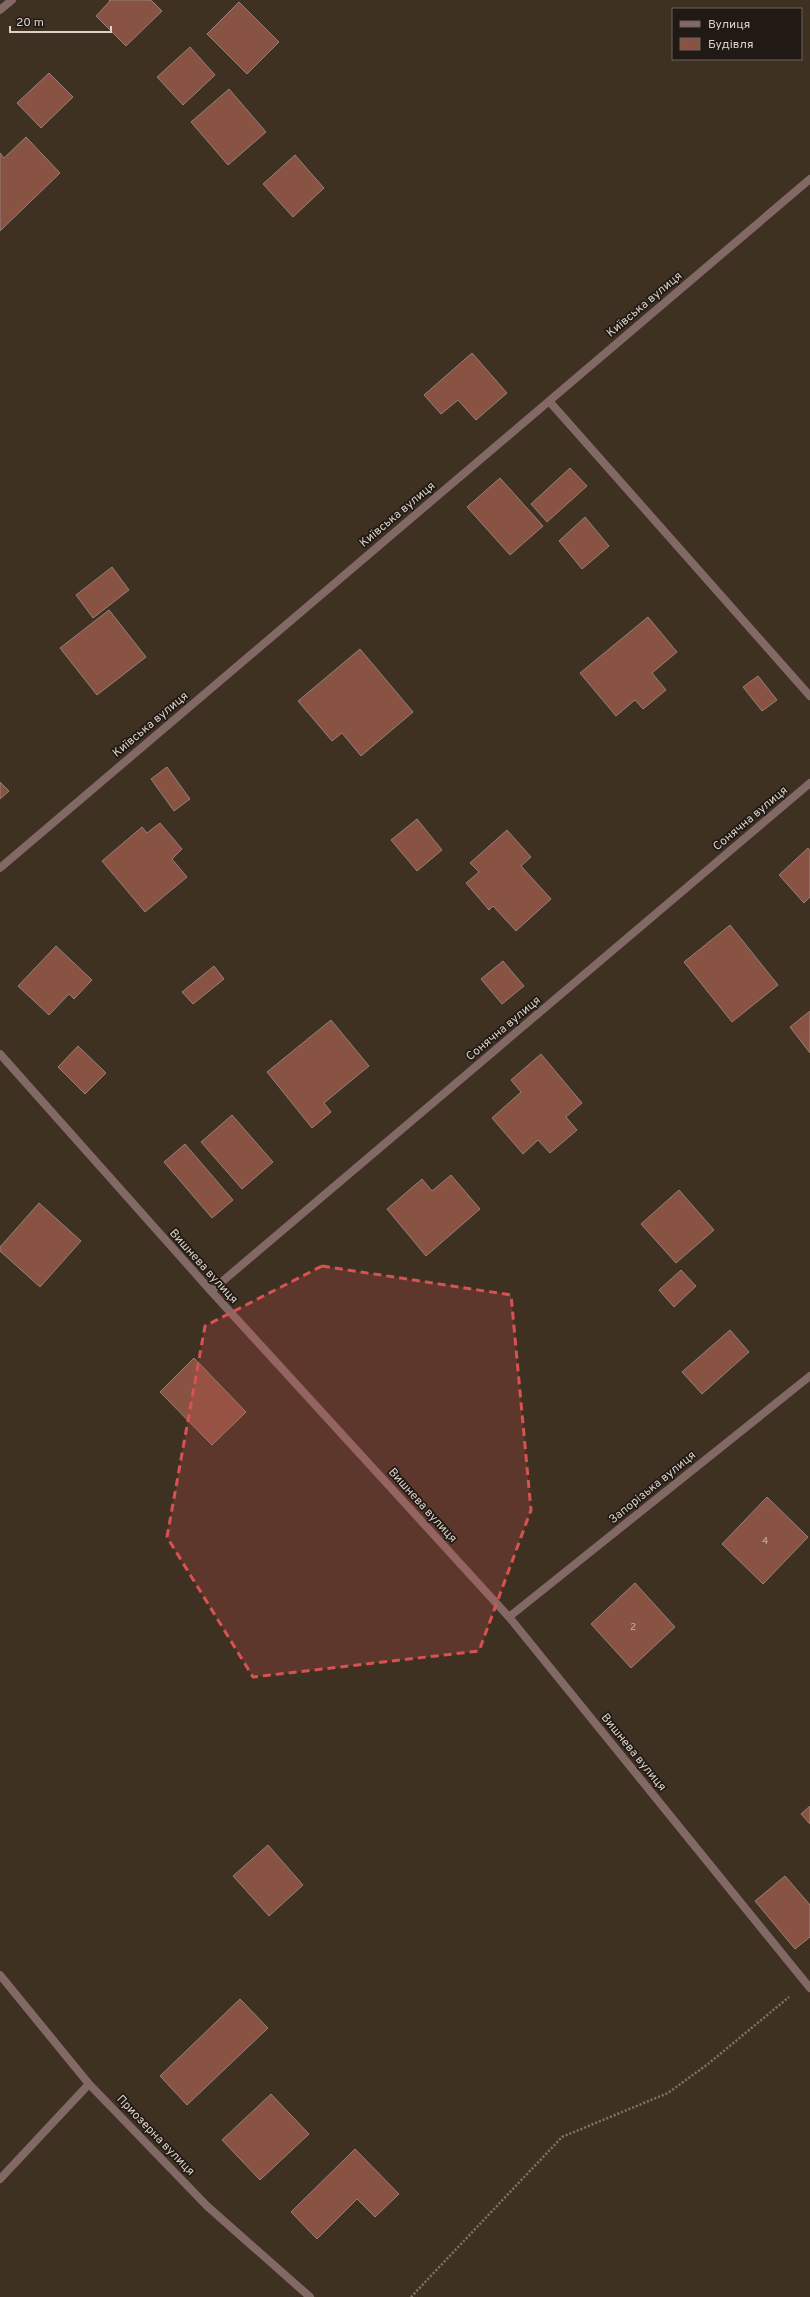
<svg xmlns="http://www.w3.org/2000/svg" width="810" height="2297" font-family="Overpass,sans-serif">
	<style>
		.building { fill: #885342; stroke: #988078 }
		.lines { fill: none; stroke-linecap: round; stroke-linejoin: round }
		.path { stroke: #807467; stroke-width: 2.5; stroke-dasharray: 2 2; stroke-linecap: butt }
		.minor { stroke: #836966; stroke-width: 8 }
		.marked { fill: #d75250; fill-opacity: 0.2; stroke: #d75250; stroke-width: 3; stroke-dasharray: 8 5; stroke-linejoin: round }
		.labels { text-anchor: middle; stroke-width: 3.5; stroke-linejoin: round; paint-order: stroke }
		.number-label { font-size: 10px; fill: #c6b2a6 }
		.street-label { font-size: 12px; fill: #dad1c8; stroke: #211a14 }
	</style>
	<rect width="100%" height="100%" fill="#3f3122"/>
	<path class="building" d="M109,0H151L162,11L126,46L96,16L110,1Z
		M239,2L279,42L247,74L207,34Z
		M190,47L215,75L183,105L157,77Z
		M49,73L73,97L41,128L17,103Z
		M229,89L266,132L228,165L191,122Z
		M26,137L60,173L0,231V153L4,158Z
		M295,155L324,188L293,217L263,184Z
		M472,353L507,393L476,420L458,400L441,414L424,395Z
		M570,468L587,486L547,522L531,504Z
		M500,478L543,526L510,555L467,507Z
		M585,517L609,546L582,569L559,541Z
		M112,567L129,590L93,618L76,595Z
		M109,610L146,657L97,695L60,648Z
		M648,617L677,652L652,673L666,690L643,709L635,700L616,716L580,673Z
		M360,649L413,712L361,756L342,733L332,741L298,701Z
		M758,676L777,700L762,711L743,687Z
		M167,767L190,799L174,811L151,779Z
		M0,782L9,791L0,799Z
		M417,819L442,850L417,871L391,840Z
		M160,823L182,849L172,859L187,877L145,912L102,861L142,827L147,833Z
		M507,830L531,857L521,866L551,899L516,931L493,906L489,910L466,883L479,872L470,863Z
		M808,848L810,851V897L804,903L779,875Z
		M730,925L778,985L732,1022L684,962Z
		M56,946L92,980L74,999L69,994L49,1015L18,986Z
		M503,961L524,986L502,1004L481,979Z
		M214,966L224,979L193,1004L182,992Z
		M810,1011V1053L790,1027Z
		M331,1020L369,1066L324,1103L331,1112L312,1128L267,1072Z
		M78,1046L106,1073L85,1094L58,1067Z
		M541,1054L582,1103L566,1117L577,1130L550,1153L538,1140L523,1154L492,1118L521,1092L511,1080Z
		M232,1115L273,1162L242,1189L201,1142Z
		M185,1144L233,1200L212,1218L164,1162Z
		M451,1175L480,1209L426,1256L387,1209L422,1179L432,1191Z
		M679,1190L714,1230L676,1263L641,1224Z
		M39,1203L81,1241L40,1287L0,1251V1247Z
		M681,1270L696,1286L674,1307L659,1290Z
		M730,1330L749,1352L702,1394L682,1372Z
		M194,1358L246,1412L212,1445L160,1392Z
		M767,1497L808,1537L763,1584L722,1544Z
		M635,1583L675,1627L631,1668L591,1624Z
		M810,1806V1824L801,1814Z
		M268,1845L303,1885L269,1916L233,1876Z
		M785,1876L810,1905V1937L795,1949L755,1901Z
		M240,1999L268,2028L187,2105L160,2076Z
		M271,2094L309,2134L260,2180L222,2140Z
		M355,2149L399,2194L375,2217L357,2199L317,2239L291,2212Z"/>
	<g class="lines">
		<path class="path" d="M411,2297L562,2137L668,2093L708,2064L789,1997"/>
		<path class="minor" d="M0,10L12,0
			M549,401L810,696
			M0,868L810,179
			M0,1054L211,1291L509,1617L810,1988
			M211,1291L810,783
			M509,1617L810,1376
			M0,1975L89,2084L207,2206L310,2297
			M0,2179L89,2084"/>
	</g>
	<path class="marked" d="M322,1266L511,1295L531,1510L479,1651L253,1677L167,1537L205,1326Z"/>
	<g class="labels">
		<g class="number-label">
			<text x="765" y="1544">4</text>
			<text x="633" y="1630">2</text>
		</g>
		<g class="street-label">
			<text transform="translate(644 304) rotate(-40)" y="4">Київська вулиця</text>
			<text transform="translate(397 514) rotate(-40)" y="4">Київська вулиця</text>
			<text transform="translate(150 724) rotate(-40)" y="4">Київська вулиця</text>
			<text transform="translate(750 818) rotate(-40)" y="4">Сонячна вулиця</text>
			<text transform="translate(503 1028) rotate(-40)" y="4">Сонячна вулиця</text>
			<text transform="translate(204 1266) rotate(48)" y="4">Вишнева вулиця</text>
			<text transform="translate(652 1487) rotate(-39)" y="4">Запорізька вулиця</text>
			<text transform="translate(423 1505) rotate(48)" y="4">Вишнева вулиця</text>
			<text transform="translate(634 1752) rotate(51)" y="4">Вишнева вулиця</text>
			<text transform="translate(156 2135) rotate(46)" y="4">Приозерна вулиця</text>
		</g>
	</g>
	<rect x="672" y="8" width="130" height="52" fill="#211a14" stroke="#6b635c"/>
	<rect x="680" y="21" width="20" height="6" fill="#836966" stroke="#6b635c"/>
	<text x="708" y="28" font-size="12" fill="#dad1c8">Вулиця</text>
	<rect x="680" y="38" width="20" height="12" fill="#885342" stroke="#6b635c"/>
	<text x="708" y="48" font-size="12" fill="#dad1c8">Будівля</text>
	<path d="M10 26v6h101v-6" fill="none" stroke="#dad1c8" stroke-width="2"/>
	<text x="16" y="26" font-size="12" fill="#dad1c8" stroke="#211a14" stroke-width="3" paint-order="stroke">20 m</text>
</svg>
